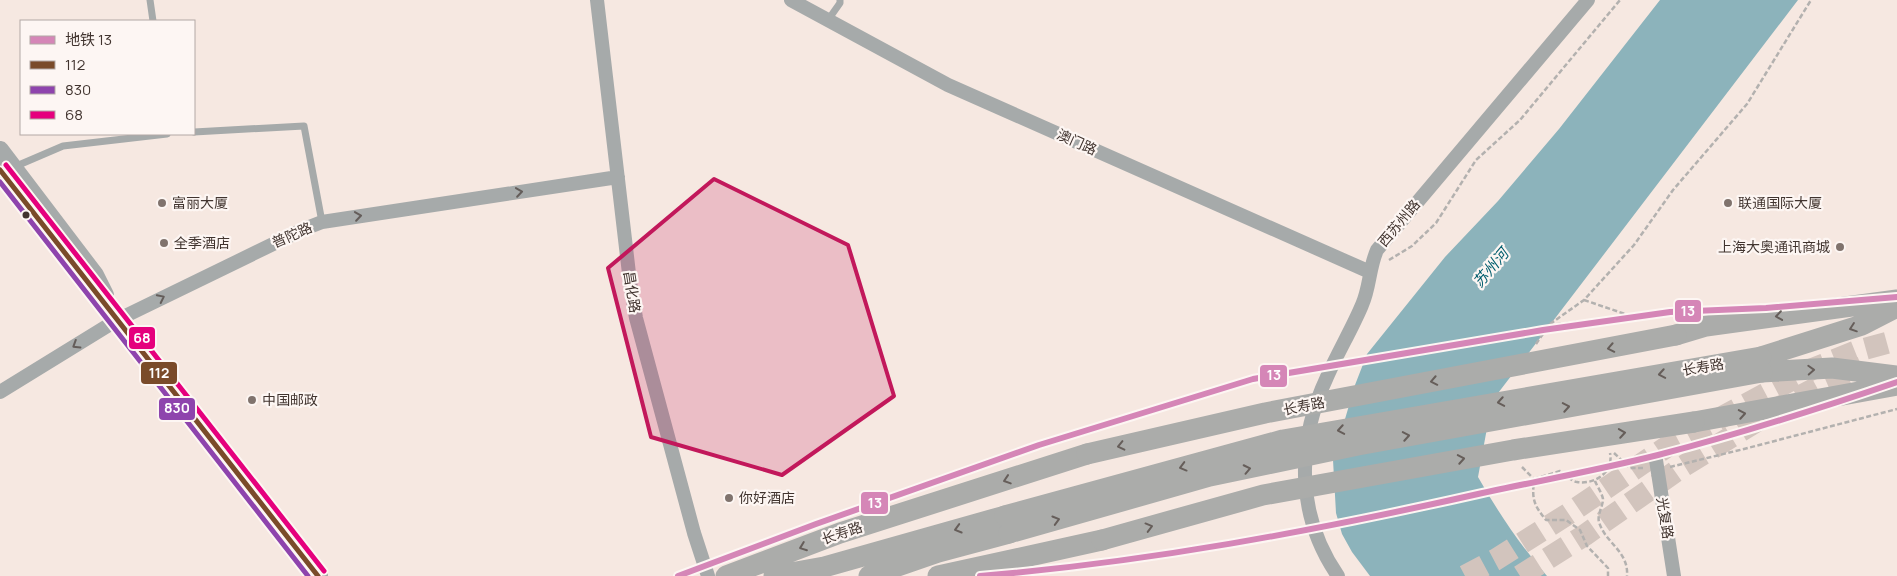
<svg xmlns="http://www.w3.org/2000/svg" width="1897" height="576" font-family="Manrope,'Noto Sans SC',sans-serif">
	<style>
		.water { fill: #8cb3bb }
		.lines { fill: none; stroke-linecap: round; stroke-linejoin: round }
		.trunk-tunnel { stroke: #d2c4bd; stroke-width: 22; stroke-dasharray: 22 11; stroke-linecap: butt }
		.path { stroke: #b3b1af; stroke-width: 2.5; stroke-dasharray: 5 2.5; stroke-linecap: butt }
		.service { stroke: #a6aaaa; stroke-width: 7 }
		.minor { stroke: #a6aaaa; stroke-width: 14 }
		.tertiary { stroke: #a6aaaa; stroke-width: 18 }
		.secondary { stroke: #a6a8a7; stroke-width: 20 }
		.primary { stroke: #abacaa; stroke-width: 21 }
		.primary-bridge { stroke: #abacaa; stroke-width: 21 }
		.bus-1-casing { stroke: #fdf6f3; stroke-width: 9 }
		.bus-2-casing { stroke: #fdf6f3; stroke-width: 9 }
		.bus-3-casing { stroke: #fdf6f3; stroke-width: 9 }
		.bus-1 { stroke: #7a4b2a; stroke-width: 5 }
		.bus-2 { stroke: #8e44ad; stroke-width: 5 }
		.bus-3 { stroke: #e5007d; stroke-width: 5 }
		.metro-1-casing { stroke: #fdf6f3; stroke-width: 10 }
		.metro-1 { stroke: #d586b7; stroke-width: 6 }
		.oneway { stroke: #645d5a }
		.oneway2 { stroke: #665e5a }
		.marked { fill: #c2185b; fill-opacity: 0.2; stroke: #c2185b; stroke-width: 4; stroke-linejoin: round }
		.poi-dot { fill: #80736d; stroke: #fdf6f3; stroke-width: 2 }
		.bus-dot { fill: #41342f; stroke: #fdf6f3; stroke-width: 2 }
		.labels { text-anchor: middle; stroke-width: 4.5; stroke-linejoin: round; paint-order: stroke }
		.street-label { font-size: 14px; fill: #41342f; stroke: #fdf6f3 }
		.poi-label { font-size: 14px; fill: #41342f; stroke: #fdf6f3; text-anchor: start }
		.water-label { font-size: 15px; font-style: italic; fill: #005d6d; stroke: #fdf6f3 }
		.line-badge { stroke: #fdf6f3; stroke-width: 2 }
		.badge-label { font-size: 14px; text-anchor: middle; font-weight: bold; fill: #fff }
	</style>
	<rect width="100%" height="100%" fill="#f6e8e1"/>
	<path class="water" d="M1660,0H1798L1492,401L1478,477C1498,512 1520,545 1547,576H1370L1352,552L1342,534L1336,513L1333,460L1355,385L1367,354L1445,257L1498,201L1559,129Z"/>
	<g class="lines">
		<path class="trunk-tunnel" d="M1465,576L1495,560L1568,514L1668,446L1810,370L1857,351L1897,340
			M1520,576L1585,535L1682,467L1780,407L1825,383L1862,367"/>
		<path class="path" d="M1389,260L1412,246L1436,223L1476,160L1520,120L1620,0
			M1584,300L1628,315
			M1550,324L1584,300L1634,245L1673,190L1747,104L1811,0
			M1536,344L1549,325L1697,309
			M1614,453L1630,468H1643
			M1522,467L1534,479C1532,499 1533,504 1546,520H1566L1580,530L1587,546L1608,568V576
			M1670,467L1744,449L1897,409
			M1534,479L1560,471C1565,474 1571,481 1577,482C1595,485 1614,472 1610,453
			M1595,481C1597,486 1602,493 1603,499C1603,506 1597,515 1599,522C1605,543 1629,551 1627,576"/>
		<path class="service" d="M150,0L153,21
			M828,20L840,3V0
			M194,132L304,126L322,222
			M14,167L63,146L167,134"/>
		<path class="minor" d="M597,0L630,282L636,318L694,533L708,576
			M791,0L948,85L1370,272
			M0,392L117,320L304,229L322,222L618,177
			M1656,460L1674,576
			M1338,576C1296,515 1296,443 1327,377C1338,352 1352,329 1362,305C1370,287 1369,268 1377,250L1588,0"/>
		<path class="tertiary" d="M0,150L95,275L105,295"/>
		<path class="secondary" d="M0,170L318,576"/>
		<path class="primary" d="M1676,335L1706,326L1897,300
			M1761,357L1862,325L1897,307
			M1762,372L1832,368L1897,376
			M1694,422L1897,385
			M726,576L840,533L1087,454
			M774,576L824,567L1005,516
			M869,576L938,552L1009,533
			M938,576L1102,540"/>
		<path class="primary-bridge" d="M1087,454L1265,413L1676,335
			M1005,516L1283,440L1761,357
			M1009,533L1210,476L1358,445L1762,372
			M1102,540L1263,495L1513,450L1694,422"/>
		<g class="bus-1-casing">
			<path id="bus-1" d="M0,170L318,576"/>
		</g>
		<g class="bus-2-casing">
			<path id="bus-2" d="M0,182L308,576"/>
		</g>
		<g class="bus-3-casing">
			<path id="bus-3" d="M6,165L324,571"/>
		</g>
		<use href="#bus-1" class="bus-1"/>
		<use href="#bus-2" class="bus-2"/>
		<use href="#bus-3" class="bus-3"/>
		<g class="metro-1-casing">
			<path id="metro-1" d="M678,576L816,524L1039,445L1253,379L1543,330L1670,312L1766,308L1897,297
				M980,576C1148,562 1314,531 1478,494C1538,481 1598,470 1658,455C1739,434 1818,409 1897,382"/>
		</g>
		<use href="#metro-1" class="metro-1"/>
	</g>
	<defs><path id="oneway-chevron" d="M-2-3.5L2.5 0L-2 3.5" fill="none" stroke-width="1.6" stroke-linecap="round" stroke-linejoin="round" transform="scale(1.25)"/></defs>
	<g class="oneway">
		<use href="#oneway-chevron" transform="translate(519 192) rotate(-8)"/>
		<use href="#oneway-chevron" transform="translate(358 216) rotate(-8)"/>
		<use href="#oneway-chevron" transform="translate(161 298) rotate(-26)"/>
		<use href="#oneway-chevron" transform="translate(76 345) rotate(148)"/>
	</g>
	<g class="oneway2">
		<use href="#oneway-chevron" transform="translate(1779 316) rotate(172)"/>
		<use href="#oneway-chevron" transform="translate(1853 328) rotate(161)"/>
		<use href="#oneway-chevron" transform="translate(1611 348) rotate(169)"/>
		<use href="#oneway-chevron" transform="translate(1811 370) rotate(-3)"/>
		<use href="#oneway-chevron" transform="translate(1662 374) rotate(170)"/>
		<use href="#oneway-chevron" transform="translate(1434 381) rotate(169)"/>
		<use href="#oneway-chevron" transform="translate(1501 402) rotate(170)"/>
		<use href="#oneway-chevron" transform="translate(1566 407) rotate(-10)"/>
		<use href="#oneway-chevron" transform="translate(1742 414) rotate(-10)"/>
		<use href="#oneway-chevron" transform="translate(1341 430) rotate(170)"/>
		<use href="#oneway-chevron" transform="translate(1622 433) rotate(-9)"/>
		<use href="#oneway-chevron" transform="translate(1406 436) rotate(-10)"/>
		<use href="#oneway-chevron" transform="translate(1121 446) rotate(167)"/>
		<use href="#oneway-chevron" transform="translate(1461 459) rotate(-10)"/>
		<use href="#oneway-chevron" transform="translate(1183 467) rotate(165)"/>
		<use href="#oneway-chevron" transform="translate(1247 469) rotate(-12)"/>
		<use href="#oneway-chevron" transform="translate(1007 480) rotate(162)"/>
		<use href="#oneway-chevron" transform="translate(1056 520) rotate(-16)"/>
		<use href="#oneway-chevron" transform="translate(1149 527) rotate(-15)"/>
		<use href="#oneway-chevron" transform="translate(958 529) rotate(164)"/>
		<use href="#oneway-chevron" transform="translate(803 547) rotate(159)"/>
	</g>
	<path class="marked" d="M714,179L848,245L894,396L782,475L651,437L608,268Z"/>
	<g class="poi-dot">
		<circle cx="162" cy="203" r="5"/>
		<circle cx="1728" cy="203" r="5"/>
		<circle cx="164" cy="243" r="5"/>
		<circle cx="1840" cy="247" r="5"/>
		<circle cx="252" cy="400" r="5"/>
		<circle cx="729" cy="498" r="5"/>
	</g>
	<circle class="bus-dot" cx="26" cy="215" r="4.5"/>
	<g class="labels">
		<g class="street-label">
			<text transform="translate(1077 142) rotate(24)" y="5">澳门路</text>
			<text transform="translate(1399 223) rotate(-50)" y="5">西苏州路</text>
			<text transform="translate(292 235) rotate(-24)" y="5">普陀路</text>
			<text transform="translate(632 292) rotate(81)" y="5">昌化路</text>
			<text transform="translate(1703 367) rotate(-10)" y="5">长寿路</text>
			<text transform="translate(1304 406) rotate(-11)" y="5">长寿路</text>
			<text transform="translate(1665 518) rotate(81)" y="5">光复路</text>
			<text transform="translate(842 533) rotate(-19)" y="5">长寿路</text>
		</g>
		<g class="poi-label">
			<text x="172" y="208">富丽大厦</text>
			<text x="1738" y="208">联通国际大厦</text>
			<text x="174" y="248">全季酒店</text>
			<text x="1830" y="252" text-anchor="end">上海大奥通讯商城</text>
			<text x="262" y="405">中国邮政</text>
			<text x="739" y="503">你好酒店</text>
		</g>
		<g class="water-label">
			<text transform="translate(1491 268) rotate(-50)" y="5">苏州河</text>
		</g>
	</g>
	<g class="line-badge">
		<rect x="1674" y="299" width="28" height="24" rx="5" fill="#d586b7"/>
		<rect x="128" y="326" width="28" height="24" rx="5" fill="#e5007d"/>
		<rect x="140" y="361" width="38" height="24" rx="5" fill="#7a4b2a"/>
		<rect x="1259" y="364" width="29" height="24" rx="5" fill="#d586b7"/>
		<rect x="158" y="397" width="38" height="24" rx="5" fill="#8e44ad"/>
		<rect x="860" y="491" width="29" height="24" rx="5" fill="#d586b7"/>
	</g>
	<g class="badge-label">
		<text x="1688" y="316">13</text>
		<text x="142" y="343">68</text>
		<text x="159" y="378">112</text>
		<text x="1274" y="380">13</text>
		<text x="177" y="413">830</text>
		<text x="875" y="508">13</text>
	</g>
	<rect x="20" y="20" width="175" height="115" fill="#fdf6f3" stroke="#b2a8a5"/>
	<rect x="30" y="36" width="25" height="8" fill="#d586b7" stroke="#b2a8a5"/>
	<text x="65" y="45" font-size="15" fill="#41342f">地铁 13</text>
	<rect x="30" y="61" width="25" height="8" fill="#7a4b2a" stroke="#b2a8a5"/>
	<text x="65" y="70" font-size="15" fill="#41342f">112</text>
	<rect x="30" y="86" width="25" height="8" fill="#8e44ad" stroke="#b2a8a5"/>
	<text x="65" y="95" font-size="15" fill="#41342f">830</text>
	<rect x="30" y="111" width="25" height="8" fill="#e5007d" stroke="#b2a8a5"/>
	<text x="65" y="120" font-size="15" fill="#41342f">68</text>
</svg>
